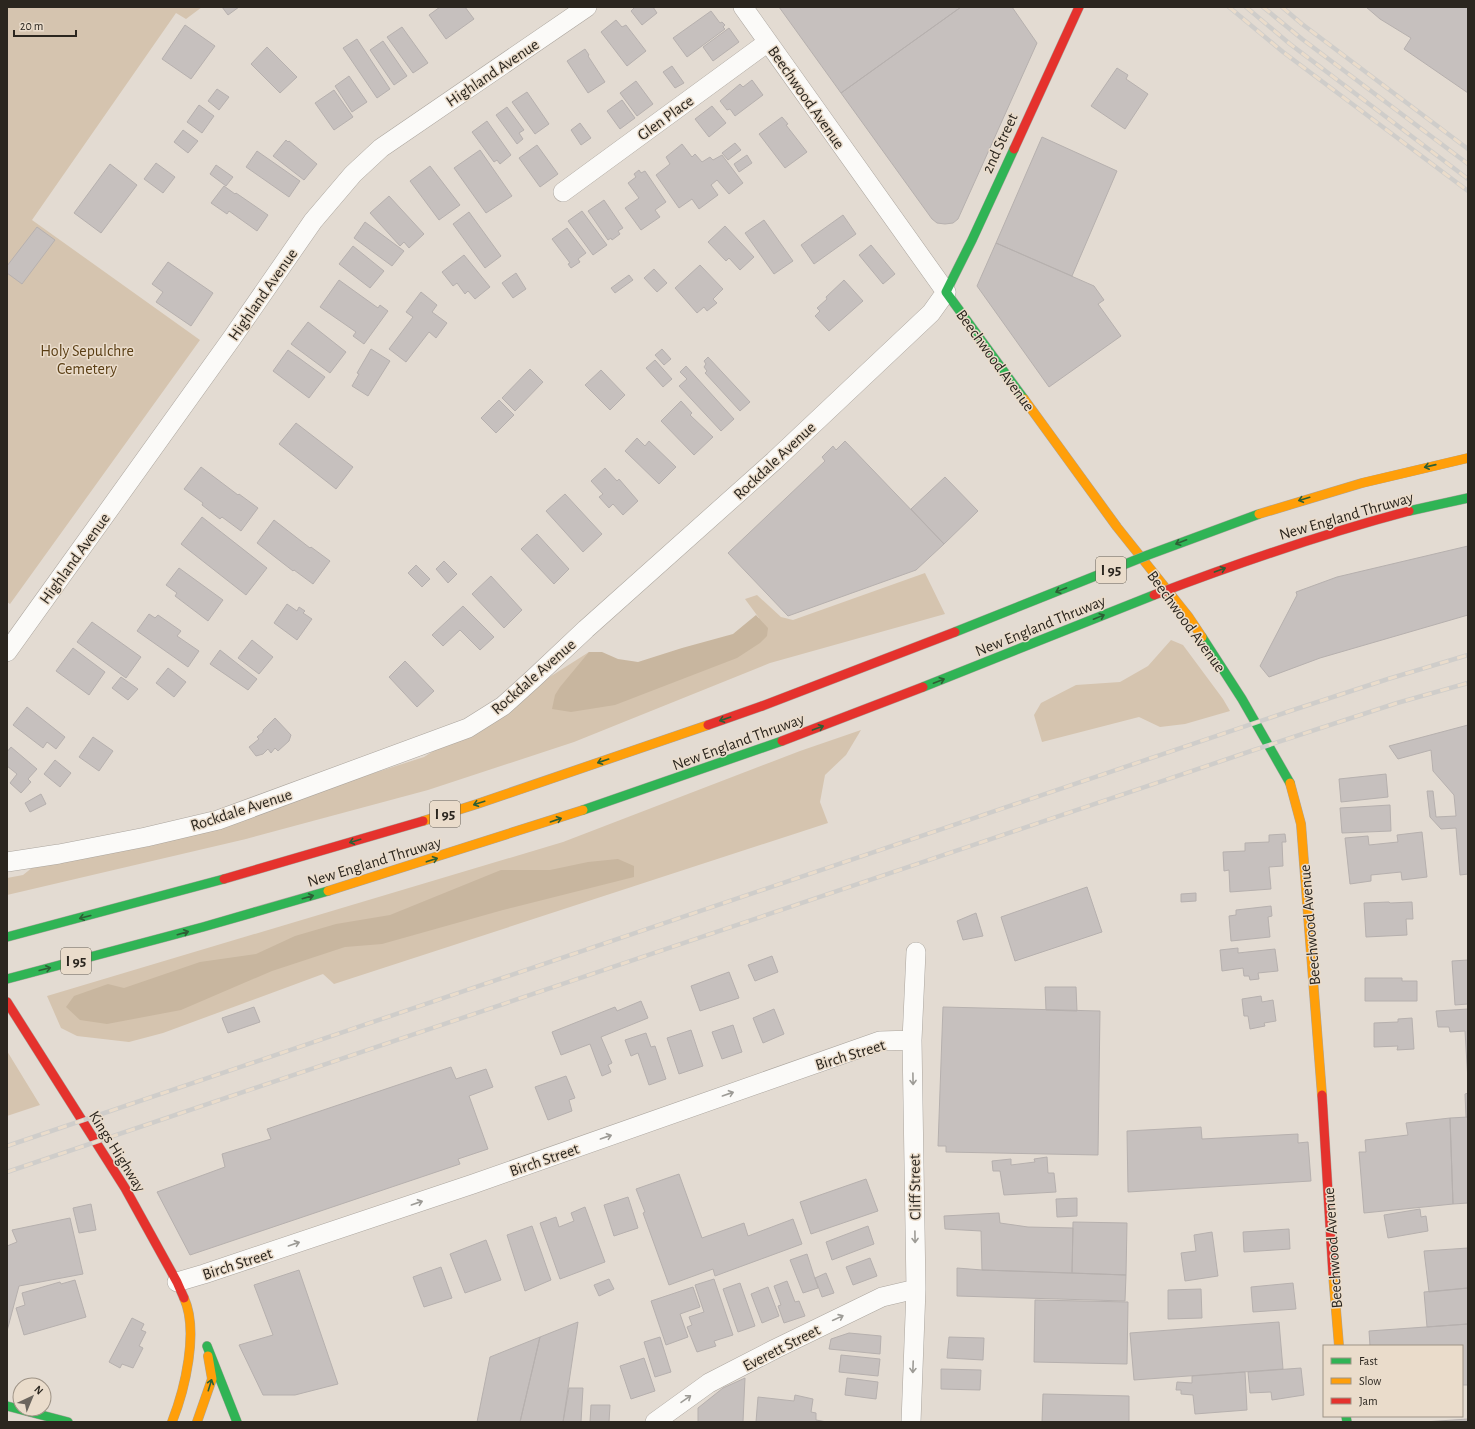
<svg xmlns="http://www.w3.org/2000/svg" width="1475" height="1429" font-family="'Alegreya Sans',sans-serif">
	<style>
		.green { fill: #d5c4af }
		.forest { fill: #c8b69f }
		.building { fill: #c6c0be; stroke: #b6b0ae }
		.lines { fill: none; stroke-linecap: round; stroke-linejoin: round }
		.street-casing { stroke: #aba59e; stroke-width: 20 }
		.fast-casing { stroke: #aba59e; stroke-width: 10 }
		.slow-casing { stroke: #aba59e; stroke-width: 10 }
		.jam-casing { stroke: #aba59e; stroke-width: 10 }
		.street { stroke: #fbfaf8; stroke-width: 19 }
		.fast { stroke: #30b455; stroke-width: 9 }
		.slow { stroke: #ff9f0a; stroke-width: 9 }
		.jam { stroke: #e5322d; stroke-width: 9 }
		.rail-casing { stroke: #cfcdca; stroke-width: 4.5 }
		.rail { stroke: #eadccb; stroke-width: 3; stroke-dasharray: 9; stroke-linecap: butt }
		.fast-bridge-casing { stroke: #aba59e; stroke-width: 10; stroke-linecap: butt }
		.slow-bridge-casing { stroke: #aba59e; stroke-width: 10; stroke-linecap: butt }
		.jam-bridge-casing { stroke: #aba59e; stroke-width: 10; stroke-linecap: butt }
		.fast-bridge { stroke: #30b455; stroke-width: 9 }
		.slow-bridge { stroke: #ff9f0a; stroke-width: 9 }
		.jam-bridge { stroke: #e5322d; stroke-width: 9 }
		.oneway { stroke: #2d5f35 }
		.oneway2 { stroke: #9d9b96 }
		.labels { text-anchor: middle; stroke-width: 3; stroke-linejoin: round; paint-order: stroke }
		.shield { fill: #eadccb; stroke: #645d53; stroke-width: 1 }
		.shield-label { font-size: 15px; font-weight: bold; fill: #2b261f }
		.street-label { font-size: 16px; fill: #2b261f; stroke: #eadccb }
		.park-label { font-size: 16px; fill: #5a3e14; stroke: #eadccb }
	</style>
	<rect width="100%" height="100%" fill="#e3dbd2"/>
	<path class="green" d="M7,7H202L186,19L176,13L32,220L200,340L10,604L7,602Z
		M925,573L945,614L770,663L574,742L428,790L246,839L7,895V878L23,875L38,863L271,806L424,757L589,652L616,688L730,648L759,618L745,599L757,595L781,617L793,620Z
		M1171,640L1183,645L1223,699L1230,711L1185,724L1160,727L1139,717L1042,742L1034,715L1041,703L1076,685L1120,682L1148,666Z
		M861,730L846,755L825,775L820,802L828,823L334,984L323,974L163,1033L129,1042L77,1036L61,1028L47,996L563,842L800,751Z
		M7,1051L40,1105L7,1116Z"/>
	<path class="forest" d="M756,615L768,628L767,636L760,643L737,658L615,705L571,712L552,709L555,695L560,687L589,652H602L618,659L638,662L682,648L733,634Z
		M618,859L634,866V877L503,910L382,944L345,947L272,971L181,1010L107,1024L80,1020L66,1007L74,996L108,984L124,988L200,962L256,954L295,936L336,924L390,915L501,870H550L588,862Z"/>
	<path class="building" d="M222,7H239L228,15Z
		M440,7H465L474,19L446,39L429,15Z
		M635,7H653L657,13L642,25L631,11Z
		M779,7H961L841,93Z
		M961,7H1012L1037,43L958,219L953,223L945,224L937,223L932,219L841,93Z
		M1366,7H1468V93L1404,49L1411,38L1380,19Z
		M711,11L720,23L722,22L725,25L723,27L725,29L687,57L673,38Z
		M616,20L622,27L626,25L646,51L627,66L601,32Z
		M185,25L215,46L191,79L162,59Z
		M402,27L428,63L413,73L387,37Z
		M729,28L739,42L713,61L703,47Z
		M357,39L390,89L377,98L343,48Z
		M383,41L407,76L394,85L370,50Z
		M267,47L297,77L280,93L251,64Z
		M585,49L589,55L588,56L605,82L588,93L567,61Z
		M672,66L684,83L675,88L663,72Z
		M1117,68L1128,75L1126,79L1148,94L1125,129L1091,106Z
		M349,76L367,102L352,112L335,86Z
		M752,80L763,95L735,116L730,109L727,110L720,101L740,84L743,87Z
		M636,81L653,104L637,116L620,93Z
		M217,89L229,97L219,110L208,101Z
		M334,90L353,117L334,130L315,103Z
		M527,92L549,124L535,134L512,102Z
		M622,100L635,118L620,129L607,111Z
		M199,105L214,116L202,133L187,122Z
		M712,106L726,123L709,137L695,119Z
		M507,107L524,130L519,133L523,139L517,144L496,115Z
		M782,117L788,124L786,125L807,152L785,168L759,134Z
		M487,121L511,155L500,164L497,160L494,162L472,132Z
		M580,123L591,138L581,145L571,130Z
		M183,130L198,141L188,153L174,142Z
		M1042,137L1117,171L1072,276L996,243Z
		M286,140L288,142L289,141L317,164L304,180L273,156Z
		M735,143L741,150L728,160L722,153Z
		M682,144L692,157L695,154L702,162L710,157L713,160L722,155L743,183L729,194L717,180L711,185L718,195L699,209L692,199L679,208L656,175L670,164L666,157Z
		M537,145L558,174L540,187L519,158Z
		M480,150L512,196L486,213L454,168Z
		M257,151L300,181L289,197L246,167Z
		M747,155L752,163L739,172L734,164Z
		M156,163L175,177L163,193L144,179Z
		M110,164L137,185L101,233L74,213Z
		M216,165L233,177L226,186L210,174Z
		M430,166L460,205L439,220L410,181Z
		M639,170L641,173L645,171L666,202L655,210L660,217L641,230L625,208L639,198L628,183L636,177L634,174Z
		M224,186L235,194L236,193L268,215L257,231L229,211L227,214L211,203Z
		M389,196L424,234L409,248L404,242L400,246L370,213Z
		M604,200L623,228L618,231L620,234L612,240L611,238L608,240L588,211Z
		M582,211L607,245L593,255L568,221Z
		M469,212L501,256L485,268L453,224Z
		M843,215L856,234L814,264L801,245Z
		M764,220L793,261L774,274L745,233Z
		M365,222L404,251L392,266L354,238Z
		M725,226L754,257L740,270L729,258L726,261L708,242Z
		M37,227L55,240L22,284L7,273V266Z
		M567,228L586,253L578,259L580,262L571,268L568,264L570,263L552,239Z
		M996,243L1094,286L1104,300L1098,304L1121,336L1049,387L977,286Z
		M871,245L895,274L883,284L859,255Z
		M353,246L384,271L370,288L339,264Z
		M464,255L490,287L475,299L468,291L465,294L457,283L453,286L442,272Z
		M168,262L213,293L191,326L156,302L163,292L152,284Z
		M700,265L723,289L713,299L717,303L707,311L704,307L697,313L675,288Z
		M654,269L667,283L657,292L644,278Z
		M516,273L526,289L513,298L502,283Z
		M629,275L633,280L615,293L611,288Z
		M339,280L378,308L380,305L388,311L364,344L353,336L356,332L320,307Z
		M844,280L863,301L829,331L815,316L820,311L817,308L827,299L826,297Z
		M421,292L437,305L432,312L447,323L436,338L429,332L406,362L389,349L413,317L406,312Z
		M308,322L346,352L330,373L291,344Z
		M371,349L390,361L368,396L352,386L359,374L357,373Z
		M662,349L671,359L664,365L655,355Z
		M288,350L325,377L309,398L273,371Z
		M708,357L750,402L740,411L705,373L707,371L704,367L706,364L704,361Z
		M655,360L672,379L663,387L646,368Z
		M686,366L734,419L721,431L679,386L687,379L680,372Z
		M530,369L543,382L515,411L502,398Z
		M601,370L625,395L610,410L585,385Z
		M499,400L514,415L496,433L481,418Z
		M681,401L692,413L690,415L713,437L694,455L661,421Z
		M296,423L353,467L336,489L279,444Z
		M637,438L645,446L649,441L676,467L659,484L625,451Z
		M845,441L944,544L916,570L788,616L728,553L825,461L822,457L833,446L836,450Z
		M201,467L238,495L239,494L258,508L241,531L222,517L220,519L202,505L203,503L184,489Z
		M605,468L617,481L619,479L638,501L623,515L613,504L609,508L599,497L603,494L591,481Z
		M945,477L978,511L944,544L911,509Z
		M565,494L602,534L583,552L546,511Z
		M202,517L267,568L246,595L181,544Z
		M274,520L310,548L311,547L330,561L313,584L294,570L293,571L257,543Z
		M537,534L569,569L554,584L521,549Z
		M1468,546V615L1320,658L1269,677L1260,666L1297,595L1296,592L1337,577Z
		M444,561L457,574L448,583L436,569Z
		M416,565L430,579L422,587L408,573Z
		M179,568L223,600L208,621L175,596L177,593L166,585Z
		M491,576L522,610L504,628L472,594Z
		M287,604L297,611L299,607L305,611L303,613L312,619L297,640L274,623Z
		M463,606L494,637L480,650L460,630L443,646L432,635Z
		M149,614L155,618L158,615L181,631L177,636L199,651L188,667L137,631Z
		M92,622L141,657L126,678L77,642Z
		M252,640L273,657L259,674L238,658Z
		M73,648L105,672L89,695L56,671Z
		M220,650L257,679L248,690L210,664Z
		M405,661L434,691L417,707L389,677Z
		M168,668L186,682L174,697L156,683Z
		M121,677L138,689L128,700L112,688Z
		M27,707L65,737L56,749L47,742L43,748L13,725Z
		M275,718L291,735L289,741L278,751L275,748L271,753L268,749L263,754L256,756L249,747L259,739L257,737L263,732V730Z
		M1468,725V874L1460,875L1456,828L1441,829L1430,817L1427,791H1433L1436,817L1456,816L1454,795L1433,771L1431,750L1398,759L1389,746Z
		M93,737L113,751L99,771L79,757Z
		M11,747L37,769L28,779L31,782L21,793L10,783L17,774L7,766V752Z
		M55,760L71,773L60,787L44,774Z
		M1386,774L1388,797L1341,802L1339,779Z
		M41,794L46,804L30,812L25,803Z
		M1390,805L1391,831L1342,833L1340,808Z
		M1422,832L1427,877L1402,880L1401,872L1371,875V881L1350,884L1345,838L1368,836L1369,845L1398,842L1397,835Z
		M1285,834L1286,842H1282L1283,866L1269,867L1271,889L1230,892L1229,870L1224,871L1223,852L1245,851V843L1269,842V835Z
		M1087,887L1102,932L1015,961L1001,917Z
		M1196,893V901L1181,902V894Z
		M1389,902L1390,903L1412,902L1413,919H1406L1407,935L1366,937L1364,903Z
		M1271,906L1272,916L1268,917L1270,937L1231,941L1229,916L1236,915V910Z
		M976,913L983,936L963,940L957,921Z
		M1238,948V953L1275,949L1278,971L1258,973L1259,979L1250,980L1249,976H1244L1243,968L1222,971L1220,950Z
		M772,956L778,972L755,981L748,965Z
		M1468,960V1004L1455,1005L1452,961Z
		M729,972L739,998L700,1011L691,986Z
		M1365,978H1402V981H1417V1001H1365Z
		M1045,987H1076L1077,1011L1046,1010Z
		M1261,996L1262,1002L1273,1000L1276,1021L1264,1023L1265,1026L1250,1029L1248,1016H1244L1242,999Z
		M641,1001L648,1018L601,1037L612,1063L608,1065L611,1072L602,1076L590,1044L561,1055L552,1032L615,1007L617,1011Z
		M254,1007L260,1022L228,1033L222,1018Z
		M943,1007L1100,1011L1098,1155L946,1152V1146H938Z
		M774,1009L784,1034L763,1043L753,1018Z
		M1468,1009V1081L1465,1031L1450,1032L1449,1027H1438L1436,1011Z
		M1412,1018L1414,1049L1397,1050L1398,1046L1374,1047V1023L1398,1022V1019Z
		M733,1025L742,1052L722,1059L712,1032Z
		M691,1030L703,1066L679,1074L667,1038Z
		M646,1033L651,1047L655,1046L666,1079L649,1085L638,1053L631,1056L625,1040Z
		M451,1067L456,1079L486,1069L493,1087L469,1096L488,1149L458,1159L460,1164L190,1255L157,1192L225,1167L222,1154L271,1139L267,1129Z
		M566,1076L575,1098L569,1100L572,1111L548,1120L535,1087Z
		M1468,1093V1117H1466L1465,1094Z
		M1468,1117V1203L1453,1204L1450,1118Z
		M1450,1118L1453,1204L1364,1213L1359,1152H1366L1365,1140L1408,1135L1406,1123Z
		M1201,1127L1202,1139L1298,1134V1143L1308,1142L1311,1181L1128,1192L1127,1131Z
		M1047,1157L1048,1173H1054L1056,1192L1004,1195L1000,1171H993L992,1161L1011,1159V1165L1035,1162L1034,1159Z
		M679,1174L702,1238L744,1223L748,1236L793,1219L802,1244L715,1276L713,1269L669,1285L643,1213L645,1212L636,1189Z
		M866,1179L878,1211L811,1234L800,1202Z
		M628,1197L638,1228L614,1236L604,1205Z
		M1077,1198V1216L1057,1217L1056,1199Z
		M91,1204L96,1230L79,1233L73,1208Z
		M585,1207L605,1262L560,1279L540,1223L556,1217L559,1227L574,1221L571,1213Z
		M1420,1209L1421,1217L1426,1216L1428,1231L1388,1238L1384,1215Z
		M999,1213L1000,1223L1028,1227L1073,1228L1072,1273L982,1270L981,1231L945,1229L944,1216Z
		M70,1218L83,1274L19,1286L7,1331V1246L17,1242L12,1230Z
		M1073,1222L1127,1223L1126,1275L1072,1273Z
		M532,1226L551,1280L525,1291L507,1235Z
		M868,1226L874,1244L832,1260L826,1242Z
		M1289,1229L1290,1249L1244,1252L1243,1232Z
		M1212,1232L1218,1276L1185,1281L1181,1253L1196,1251L1194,1235Z
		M486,1240L501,1280L465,1293L450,1254Z
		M1468,1248V1288L1429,1292L1424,1251Z
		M807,1254L818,1288L803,1293L790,1260Z
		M870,1258L877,1276L853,1285L846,1267Z
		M441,1267L452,1298L424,1307L413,1277Z
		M957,1268L982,1270L1126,1275L1125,1301L957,1296Z
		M299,1270L338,1384L295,1395H263L239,1345L273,1335L254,1285Z
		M826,1273L834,1293L822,1297L815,1278Z
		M609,1279L614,1289L599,1296L594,1285Z
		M714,1279L733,1335L714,1341L716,1346L697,1352L687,1327L692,1325L689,1317L704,1312L695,1285Z
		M75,1280L86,1317L24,1335L16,1308L25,1305L22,1293L60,1282L61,1284Z
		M787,1281L795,1302L799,1301L805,1316L784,1323L778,1306L781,1305L774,1286Z
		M740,1283L755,1326L738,1332L723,1289Z
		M1293,1283L1296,1309L1253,1312L1251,1287Z
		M693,1287L700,1307L680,1314L688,1337L666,1345L651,1301Z
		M768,1287L779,1316L762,1323L751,1294Z
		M1468,1288V1324L1427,1327L1424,1292Z
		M1201,1289L1202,1318L1168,1319V1290Z
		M1035,1300L1128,1302L1127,1364L1034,1362Z
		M132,1318L144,1324L141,1330L146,1332L139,1346L143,1348L133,1368L122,1364L120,1368L109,1362Z
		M578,1322L563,1422H520L540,1337Z
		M1279,1322L1283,1369L1134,1380L1130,1333Z
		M1468,1324V1385H1462V1346H1370L1369,1331Z
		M849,1333L881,1336L880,1354L829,1349L831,1339Z
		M540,1337L520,1422H477L490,1357Z
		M660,1337L671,1372L655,1377L644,1342Z
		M949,1337L984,1338L983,1360L947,1358Z
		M841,1355L880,1359L878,1376L839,1372Z
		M644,1358L655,1391L631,1399L620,1366Z
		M1301,1368L1304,1395L1272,1400L1271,1392L1250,1393L1248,1372Z
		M941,1369L981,1370L980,1390L941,1389Z
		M1245,1372L1247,1410L1195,1414L1193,1395L1181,1394V1390H1176L1177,1382L1192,1383V1376Z
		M745,1378L743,1422H698V1408L723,1388Z
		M847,1378L878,1382L876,1399L845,1395Z
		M569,1388H583L581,1422H563Z
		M1043,1394L1129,1396V1422H1042Z
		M795,1395L813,1399L811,1412L816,1413V1420L827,1422H756L758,1397L794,1401Z
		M591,1405H610L609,1422H590Z
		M1468,1419V1422H1424Z"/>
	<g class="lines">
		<g class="street-casing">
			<path id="street" d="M563,192L768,42
				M7,652L232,338L313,221L353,174L381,148L587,7
				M7,862L59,854L146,837L218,820L468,728L503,706L534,678L586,629L774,461L931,313L946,292L743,7
				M177,1282L204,1274L473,1184L880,1041L912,1040
				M655,1422L709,1383L775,1349L882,1297L916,1289
				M911,1422L916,1289L912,1040L916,952"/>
		</g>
		<g class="fast-casing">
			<path id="fast" d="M1014,149L972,240L946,292L1024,399
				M1202,637L1242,699L1290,783
				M583,810L782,741
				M7,937L224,879
				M7,979L203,927L328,891
				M207,1346L237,1422
				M7,1406L68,1422
				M1346,1416L1347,1422"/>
		</g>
		<g class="slow-casing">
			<path id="slow" d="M1024,399L1117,527L1188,616L1202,637
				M1290,783L1301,824L1322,1095
				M423,821L477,804L708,725
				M328,891L583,810
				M1333,1274L1339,1346
				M172,1422C185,1389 199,1331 184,1298
				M197,1422L212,1379L208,1356"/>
		</g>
		<g class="jam-casing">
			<path id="jam" d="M1014,149L1079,7
				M708,725L762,706
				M224,879L423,821
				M7,1002L125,1188L177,1282L184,1298
				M1322,1095L1333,1274"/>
		</g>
		<use href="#street" class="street"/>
		<use href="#fast" class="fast"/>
		<use href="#slow" class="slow"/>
		<use href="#jam" class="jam"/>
		<g class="rail-casing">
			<path id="rail" d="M1229,7L1283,52L1468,191
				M1246,7L1290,44L1468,179
				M1263,7L1302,39L1468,164
				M1282,7L1302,24L1468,149
				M7,1146L1290,711L1388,679L1468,655
				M7,1172L1254,750L1397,703L1468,683"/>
		</g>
		<use href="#rail" class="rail"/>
		<g class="fast-bridge-casing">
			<path id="fast-bridge" d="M1409,511L1468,498
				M955,632L1148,555L1259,514
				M923,687L1154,595"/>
		</g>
		<g class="slow-bridge-casing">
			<path id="slow-bridge" d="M1259,514L1362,483L1468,458"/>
		</g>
		<g class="jam-bridge-casing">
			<path id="jam-bridge" d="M1154,595C1238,563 1322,534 1409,511
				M762,706L955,632
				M782,741L923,687"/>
		</g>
		<use href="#fast-bridge" class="fast-bridge"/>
		<use href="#slow-bridge" class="slow-bridge"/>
		<use href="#jam-bridge" class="jam-bridge"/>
	</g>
	<defs><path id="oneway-shaft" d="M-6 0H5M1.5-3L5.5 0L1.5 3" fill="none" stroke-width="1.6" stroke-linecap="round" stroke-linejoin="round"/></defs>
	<g class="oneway">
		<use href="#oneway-shaft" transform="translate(1430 466) rotate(167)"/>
		<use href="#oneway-shaft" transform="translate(1304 499) rotate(163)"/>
		<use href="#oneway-shaft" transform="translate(1181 542) rotate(159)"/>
		<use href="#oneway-shaft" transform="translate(1220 570) rotate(-20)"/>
		<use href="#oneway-shaft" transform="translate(1061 590) rotate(158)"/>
		<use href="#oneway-shaft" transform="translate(1099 617) rotate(-22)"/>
		<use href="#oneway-shaft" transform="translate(939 681) rotate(-21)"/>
		<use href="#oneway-shaft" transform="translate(725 719) rotate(161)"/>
		<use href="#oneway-shaft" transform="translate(818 728) rotate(-20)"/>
		<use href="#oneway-shaft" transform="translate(603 761) rotate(161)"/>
		<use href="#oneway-shaft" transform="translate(479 803) rotate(162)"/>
		<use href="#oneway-shaft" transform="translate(556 820) rotate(-19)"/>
		<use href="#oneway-shaft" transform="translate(355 841) rotate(163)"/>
		<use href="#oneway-shaft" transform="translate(432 860) rotate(-18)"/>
		<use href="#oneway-shaft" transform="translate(308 897) rotate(-16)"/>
		<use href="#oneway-shaft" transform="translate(85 917) rotate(165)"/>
		<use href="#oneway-shaft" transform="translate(183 933) rotate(-16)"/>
		<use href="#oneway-shaft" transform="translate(45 969) rotate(-14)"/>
		<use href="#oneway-shaft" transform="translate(210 1385) rotate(-73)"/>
	</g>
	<g class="oneway2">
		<use href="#oneway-shaft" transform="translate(913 1079) rotate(89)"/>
		<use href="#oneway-shaft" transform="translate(728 1094) rotate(-19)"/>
		<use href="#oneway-shaft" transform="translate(606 1137) rotate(-19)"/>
		<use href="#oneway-shaft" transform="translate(417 1203) rotate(-19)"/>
		<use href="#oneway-shaft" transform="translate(915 1237) rotate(89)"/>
		<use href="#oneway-shaft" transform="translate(294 1244) rotate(-19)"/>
		<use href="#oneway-shaft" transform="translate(838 1318) rotate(-25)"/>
		<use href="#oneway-shaft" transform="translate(913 1367) rotate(92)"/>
		<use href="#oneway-shaft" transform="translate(686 1399) rotate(-35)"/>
	</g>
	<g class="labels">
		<g class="shield">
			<rect x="1096" y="557" width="30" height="26" rx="3"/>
			<rect x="430" y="801" width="30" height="26" rx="3"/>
			<rect x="61" y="948" width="30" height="26" rx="3"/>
		</g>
		<g class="shield-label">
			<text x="1111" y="575">I 95</text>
			<text x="445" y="819">I 95</text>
			<text x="76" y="966">I 95</text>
		</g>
		<g class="street-label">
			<text transform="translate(492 72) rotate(-34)" y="6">Highland Avenue</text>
			<text transform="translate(807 97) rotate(55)" y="6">Beechwood Avenue</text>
			<text transform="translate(665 117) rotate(-36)" y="6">Glen Place</text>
			<text transform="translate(999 143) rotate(-65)" y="6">2nd Street</text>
			<text transform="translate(262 294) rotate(-55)" y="6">Highland Avenue</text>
			<text transform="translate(996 360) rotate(54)" y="6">Beechwood Avenue</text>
			<text transform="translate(774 460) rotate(-43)" y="6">Rockdale Avenue</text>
			<text transform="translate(1346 515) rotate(-16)" y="6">New England Thruway</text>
			<text transform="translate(74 558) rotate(-54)" y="6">Highland Avenue</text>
			<text transform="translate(1187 621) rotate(54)" y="6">Beechwood Avenue</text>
			<text transform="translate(1040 625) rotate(-22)" y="6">New England Thruway</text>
			<text transform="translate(533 676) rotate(-41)" y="6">Rockdale Avenue</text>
			<text transform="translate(738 741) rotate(-20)" y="6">New England Thruway</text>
			<text transform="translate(241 809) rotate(-18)" y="6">Rockdale Avenue</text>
			<text transform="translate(374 861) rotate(-17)" y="6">New England Thruway</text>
			<text transform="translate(1309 925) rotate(-95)" y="6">Beechwood Avenue</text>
			<text transform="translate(850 1054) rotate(-17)" y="6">Birch Street</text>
			<text transform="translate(118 1151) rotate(58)" y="6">Kings Highway</text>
			<text transform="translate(544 1159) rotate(-19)" y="6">Birch Street</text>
			<text transform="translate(914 1187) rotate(-91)" y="6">Cliff Street</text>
			<text transform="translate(1332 1248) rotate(-94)" y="6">Beechwood Avenue</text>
			<text transform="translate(237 1263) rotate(-18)" y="6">Birch Street</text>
			<text transform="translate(781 1347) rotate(-27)" y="6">Everett Street</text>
		</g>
		<g class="park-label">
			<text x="87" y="356">Holy Sepulchre<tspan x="87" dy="18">Cemetery</tspan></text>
		</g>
	</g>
	<rect width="1475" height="1429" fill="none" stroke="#2b261f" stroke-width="16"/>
	<rect x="1323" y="1345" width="140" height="72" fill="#eadccb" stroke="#9e9386"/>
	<rect x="1331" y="1358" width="20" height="6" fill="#30b455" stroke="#9e9386"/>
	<text x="1359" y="1365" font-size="12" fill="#2b261f">Fast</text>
	<rect x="1331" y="1378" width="20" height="6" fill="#ff9f0a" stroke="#9e9386"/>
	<text x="1359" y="1385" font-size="12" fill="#2b261f">Slow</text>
	<rect x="1331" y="1398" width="20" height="6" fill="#e5322d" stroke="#9e9386"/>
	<text x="1359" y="1405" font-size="12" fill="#2b261f">Jam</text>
	<g transform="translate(32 1397) rotate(44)"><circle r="19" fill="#eadccb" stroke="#9e9386"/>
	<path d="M0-3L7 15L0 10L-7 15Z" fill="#6b655e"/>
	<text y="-6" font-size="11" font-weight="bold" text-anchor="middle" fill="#2b261f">N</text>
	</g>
	<path d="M14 30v6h62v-6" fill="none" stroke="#2b261f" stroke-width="2"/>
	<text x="20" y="30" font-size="12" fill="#2b261f" stroke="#eadccb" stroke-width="3" paint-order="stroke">20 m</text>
</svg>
